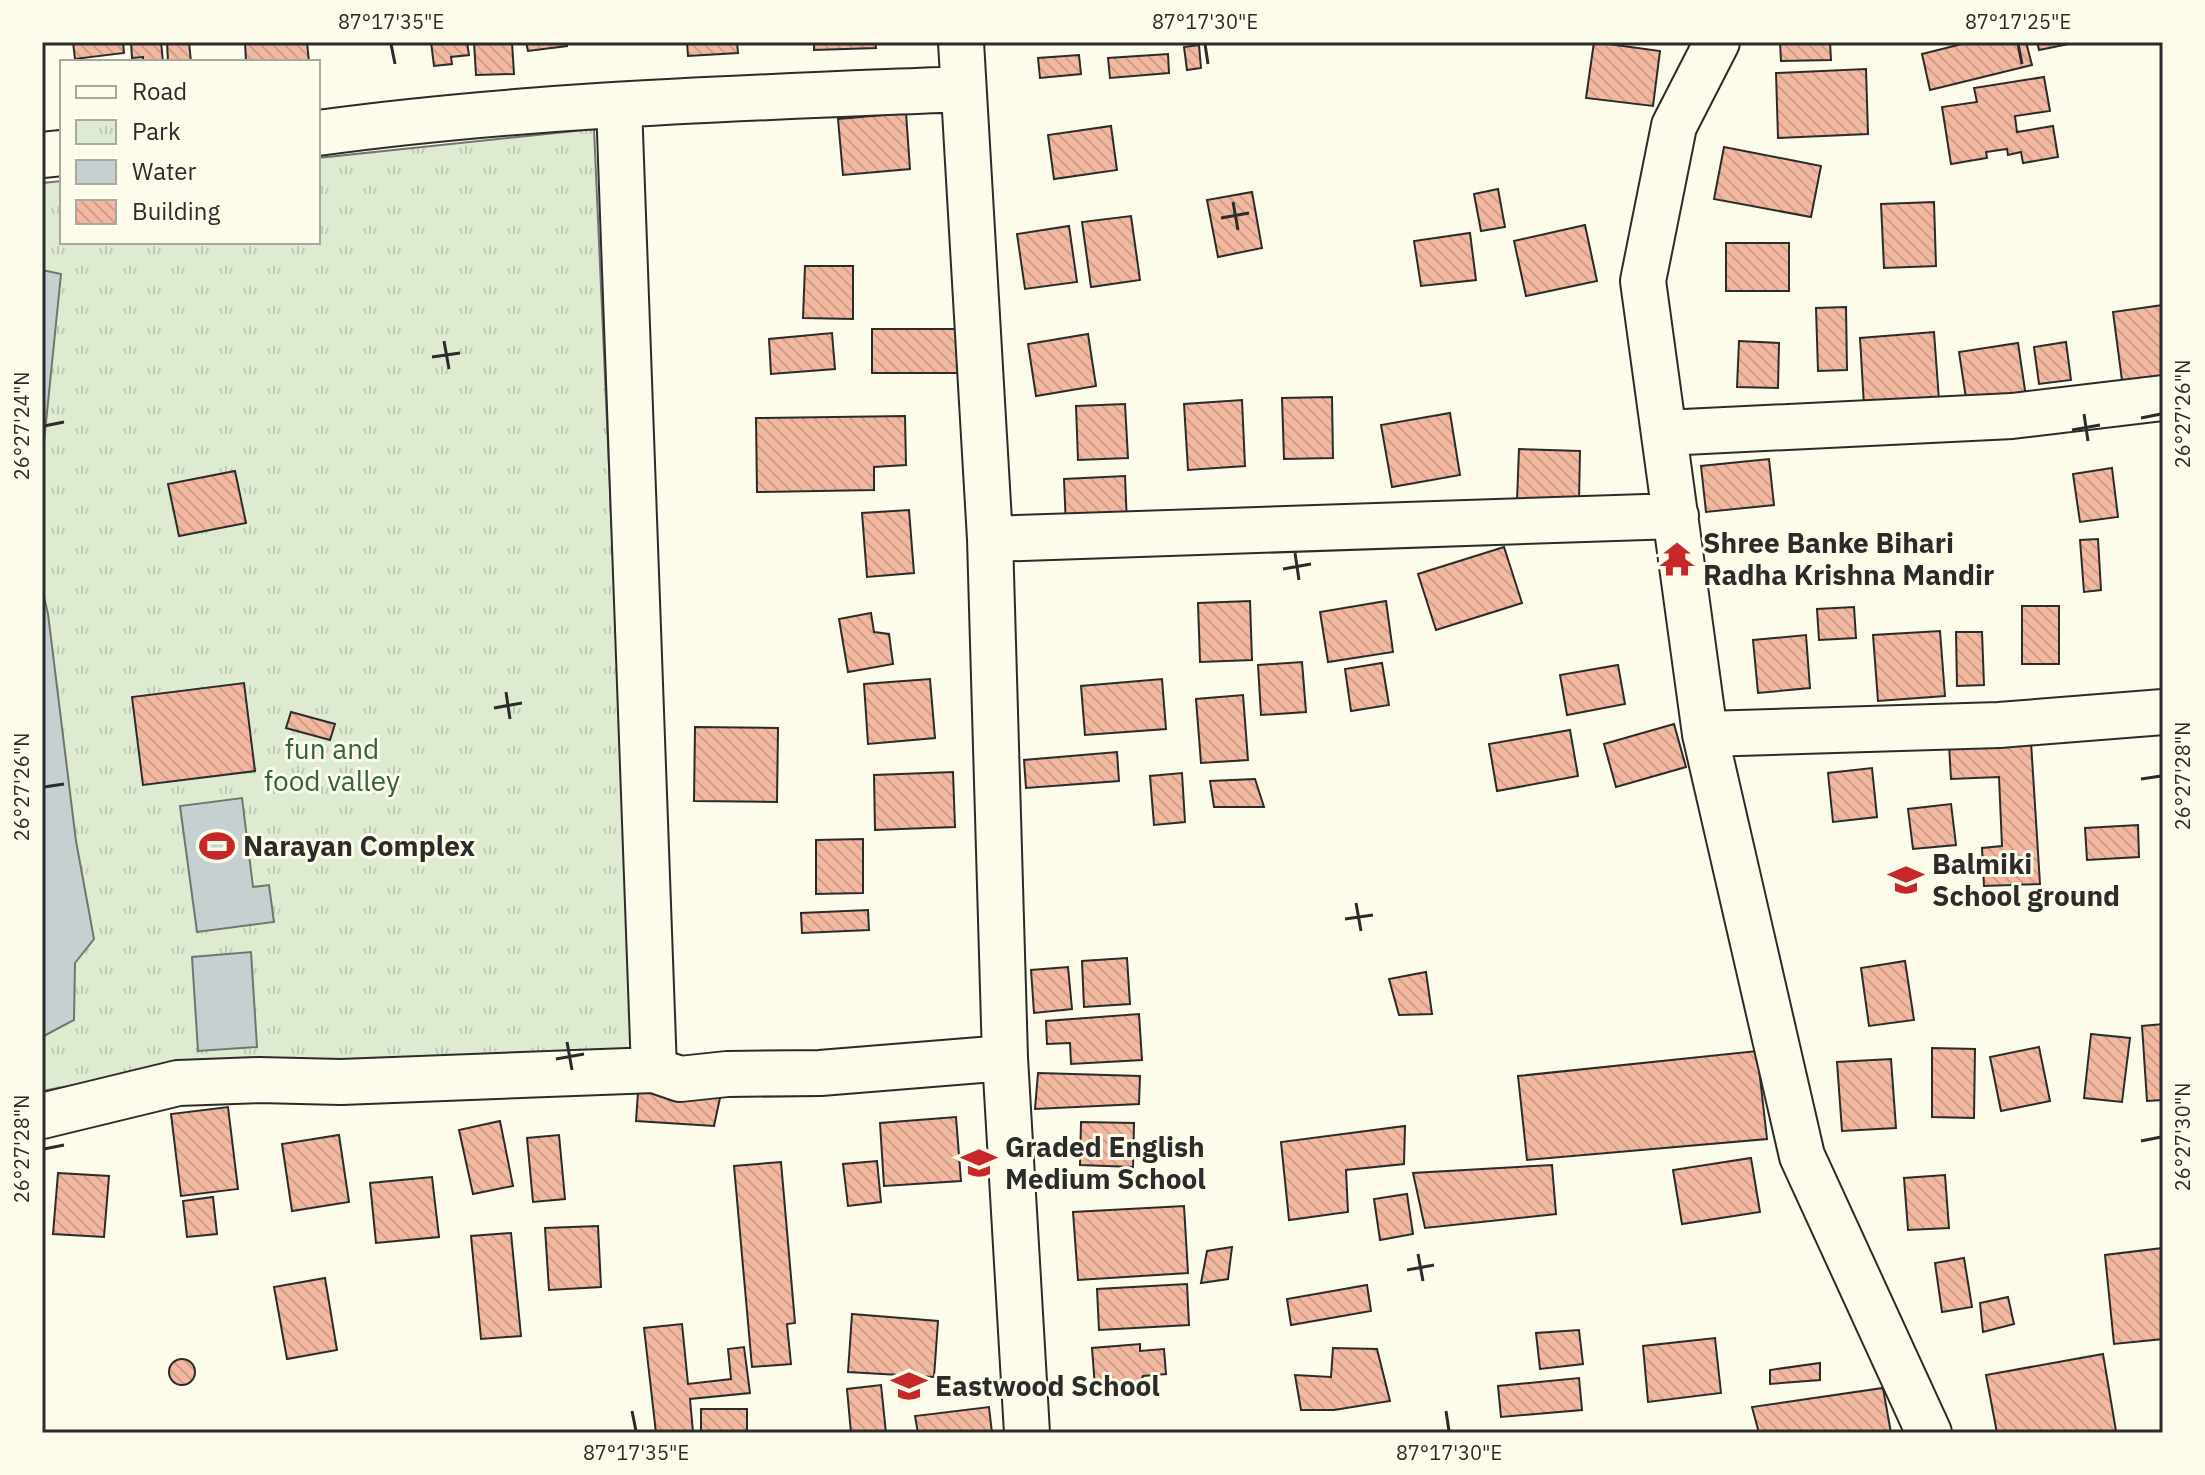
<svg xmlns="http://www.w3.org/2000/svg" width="2205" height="1475" font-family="'IBM Plex Sans',sans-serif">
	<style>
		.park { fill: url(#park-tufts); stroke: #74746e; stroke-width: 2 }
		.water { fill: #c7d0d0; stroke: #74746e; stroke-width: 2 }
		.building { fill: url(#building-back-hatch); stroke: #2b2b2b; stroke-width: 2 }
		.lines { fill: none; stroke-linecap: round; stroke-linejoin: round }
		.minor-casing { stroke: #2b2b2b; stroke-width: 48 }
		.minor { stroke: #fdfbea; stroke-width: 44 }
		.ticks { fill: none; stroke: #2b2b2b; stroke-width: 3 }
		.labels { text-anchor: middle; stroke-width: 6; stroke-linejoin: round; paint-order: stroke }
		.poi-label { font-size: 28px; font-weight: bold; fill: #2b2b2b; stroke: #fdfbea; text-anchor: start }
		.park-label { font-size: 28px; fill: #34623c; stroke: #fdfbea }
		.neatline { fill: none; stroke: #2b2b2b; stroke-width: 3 }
		.ticks-label { font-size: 20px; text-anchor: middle; fill: #2b2b2b }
	</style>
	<defs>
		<pattern id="park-tufts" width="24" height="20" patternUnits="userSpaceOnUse" patternTransform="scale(2)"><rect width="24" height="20" fill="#deebd1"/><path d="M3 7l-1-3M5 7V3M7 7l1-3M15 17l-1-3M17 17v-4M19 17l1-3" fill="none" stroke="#bfcab4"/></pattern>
		<pattern id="building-back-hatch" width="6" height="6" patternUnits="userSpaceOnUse" patternTransform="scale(2)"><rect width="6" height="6" fill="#f2b8a0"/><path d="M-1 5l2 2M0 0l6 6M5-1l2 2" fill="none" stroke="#d09e8a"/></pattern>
	</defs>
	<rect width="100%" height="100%" fill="#fdfbea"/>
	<path class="park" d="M594,129L635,1053L171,1067L42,1091V183L62,181V242H318V158Z"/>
	<path class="water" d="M42,270L61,274L42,462Z
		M42,588L48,614L76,841L94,939L75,963L74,1020L42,1037Z
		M242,798L253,887L269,885L274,922L197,932L180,806Z
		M251,952L257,1047L198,1051L192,957Z"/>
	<path class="building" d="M73,42H123L124,53L75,59Z
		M131,42H161L163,62H143V57L132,58Z
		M167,42H189L191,62H168Z
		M245,42H307L309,62H246Z
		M431,42H467L469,55L451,57L452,64L434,66Z
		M474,42H512L514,74L476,75Z
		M526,42H567V46L528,51Z
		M687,42H737L738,53L688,56Z
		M814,42H875L876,48L814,50Z
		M1594,42L1660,51L1653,106L1586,98Z
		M1780,42H1830L1831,60L1781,61Z
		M1970,42H2026L2032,65L1930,90L1922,54Z
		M2037,42H2073L2074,43L2039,50Z
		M1199,45L1201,68L1187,70L1184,47Z
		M1168,54L1169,73L1110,78L1108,58Z
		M1079,55L1081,74L1040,78L1038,58Z
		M1866,69L1868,134L1778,138L1776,73Z
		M2044,77L2050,111L2015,116L2017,132L2053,126L2058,157L2023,163L2021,152L2008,155L2007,149L1986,152L1987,158L1951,164L1942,107L1977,102L1974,88Z
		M906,113L910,169L843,175L838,119Z
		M1111,126L1117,170L1054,179L1048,135Z
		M1724,147L1821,166L1811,217L1714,199Z
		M1498,189L1505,227L1481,231L1474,194Z
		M1252,192L1262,248L1218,257L1207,200Z
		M1934,202L1936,266L1884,268L1881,204Z
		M1131,216L1140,280L1091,287L1082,222Z
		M1585,225L1597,281L1526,296L1514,241Z
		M1069,226L1077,282L1025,289L1017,234Z
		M1470,233L1476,280L1421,286L1414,241Z
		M1726,243H1789V291H1726Z
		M805,266H853V319L803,318Z
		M2163,305V383L2123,388L2113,312Z
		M1846,307L1847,370L1818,371L1816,308Z
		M872,329H960V373H872Z
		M1934,332L1939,400L1864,406L1860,338Z
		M832,333L835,369L771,374L769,339Z
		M1088,334L1096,386L1036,396L1028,344Z
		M1739,341L1779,343L1778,388L1737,387Z
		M2066,342L2071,380L2039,384L2034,347Z
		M2018,343L2026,397L1967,405L1959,352Z
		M1332,397L1333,458L1284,459L1282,398Z
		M1242,400L1245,466L1188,470L1184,404Z
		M1125,404L1128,458L1078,460L1076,406Z
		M1450,413L1460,475L1392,487L1381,425Z
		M905,416L906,465L874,467V490L757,492L756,418Z
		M1519,449L1580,451L1579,502L1517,501Z
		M1769,459L1774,505L1706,512L1701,466Z
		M2112,468L2118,517L2080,522L2073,474Z
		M235,471L246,523L179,536L168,484Z
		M1125,476L1127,524L1066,527L1064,479Z
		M909,510L914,573L867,577L862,513Z
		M2098,539L2101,590L2084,592L2080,540Z
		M1504,547L1522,603L1436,630L1418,574Z
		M1250,601L1252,660L1200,662L1198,603Z
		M1386,601L1393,652L1328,662L1320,612Z
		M2022,606H2059V664H2022Z
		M1854,607L1856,638L1819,640L1817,609Z
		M871,613L874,632L889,634L893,664L848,672L839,619Z
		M1940,631L1945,696L1878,701L1873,635Z
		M1956,632H1982L1984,685L1957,686Z
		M1806,635L1810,688L1758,693L1753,640Z
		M1302,662L1306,712L1261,715L1258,665Z
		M1382,663L1389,705L1351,711L1345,669Z
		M1618,665L1625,704L1567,715L1560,675Z
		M930,679L935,738L868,744L864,684Z
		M1162,679L1166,729L1085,735L1081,686Z
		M244,683L255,771L143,785L132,697Z
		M1243,695L1248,760L1201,763L1196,699Z
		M291,712L335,724L330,740L286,728Z
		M1674,724L1686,767L1616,787L1604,744Z
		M695,727L778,728L777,802L694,801Z
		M1570,730L1578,776L1497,791L1489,744Z
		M2031,742L2040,884L1984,886L1982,848L2002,846L1999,777L1951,779L1949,745Z
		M1117,752L1119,781L1026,788L1024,760Z
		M1872,768L1877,817L1833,822L1828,773Z
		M953,772L955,827L875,830L874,775Z
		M1182,773L1185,822L1154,825L1150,776Z
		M1255,779L1264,807H1214L1210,781Z
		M1951,804L1956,845L1913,849L1908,809Z
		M2138,825L2139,857L2087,860L2085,828Z
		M863,839V893L816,894V840Z
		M868,910L869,930L802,933L801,913Z
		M1127,958L1130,1004L1084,1007L1082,961Z
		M1905,961L1914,1020L1869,1026L1861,968Z
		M1068,967L1072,1009L1034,1013L1031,970Z
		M1426,972L1432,1014L1399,1015L1389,979Z
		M1139,1014L1142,1060L1071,1064L1070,1043L1047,1044L1046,1021Z
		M2163,1024V1100L2147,1101L2142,1026Z
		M2091,1034L2130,1038L2122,1102L2084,1098Z
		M2039,1047L2050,1101L2001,1111L1990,1057Z
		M1932,1048L1975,1049L1974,1118L1932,1117Z
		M1757,1051L1767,1139L1527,1160L1518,1076Z
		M1891,1059L1896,1128L1842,1131L1837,1062Z
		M1038,1073L1140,1076L1139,1104L1035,1109Z
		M638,1092L720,1098L714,1126L636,1121Z
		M228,1107L238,1189L181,1196L171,1114Z
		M956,1117L961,1181L884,1186L880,1123Z
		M500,1121L513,1186L473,1194L459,1130Z
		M1081,1122L1134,1123L1133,1167L1080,1165Z
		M1405,1126L1404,1164L1346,1170L1348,1212L1289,1220L1281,1142Z
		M339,1135L349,1202L292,1211L282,1144Z
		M559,1135L565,1199L533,1202L527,1138Z
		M1751,1158L1760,1212L1682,1224L1673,1170Z
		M877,1161L881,1202L848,1206L843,1164Z
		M781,1162L795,1323L787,1324L791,1364L752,1367L734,1166Z
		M1552,1165L1556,1214L1425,1228L1413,1173Z
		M58,1173L109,1176L104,1237L53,1234Z
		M1945,1175L1949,1228L1908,1230L1904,1178Z
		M432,1177L439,1237L376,1243L370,1183Z
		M1407,1194L1413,1234L1380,1240L1374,1199Z
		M213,1197L217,1234L187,1237L183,1201Z
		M1184,1206L1188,1273L1078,1280L1073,1212Z
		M598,1226L601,1287L549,1290L545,1228Z
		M511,1233L521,1336L481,1339L471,1236Z
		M1232,1247L1228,1279L1201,1283L1207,1251Z
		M2163,1248V1339L2114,1344L2105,1255Z
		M1964,1258L1972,1307L1942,1312L1935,1263Z
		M325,1278L337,1350L287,1359L274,1287Z
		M1187,1284L1189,1325L1099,1330L1097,1289Z
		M1367,1285L1371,1311L1291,1325L1287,1299Z
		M2008,1297L2014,1324L1983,1332L1980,1303Z
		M852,1314L938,1321L934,1377L848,1372Z
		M682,1324L688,1384L731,1379L728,1349L744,1347L750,1393L690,1399L693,1432L656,1433L644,1328Z
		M1579,1330L1583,1364L1540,1369L1536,1333Z
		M1715,1338L1721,1393L1648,1402L1643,1346Z
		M1140,1344V1351L1164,1349L1166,1374L1143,1376L1140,1383L1095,1387L1092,1348Z
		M1333,1348L1377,1349L1390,1401L1334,1410H1301L1295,1375L1331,1377Z
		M2103,1354L2116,1431L1997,1433L1986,1375Z
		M169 1372a13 13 0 1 1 26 0a13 13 0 1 1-26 0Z
		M1820,1363V1380L1770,1384V1370Z
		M1579,1378L1582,1410L1501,1417L1498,1386Z
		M881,1385L886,1433H851L847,1389Z
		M1883,1388L1891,1433H1759L1752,1407Z
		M989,1407L992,1433H918L915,1416Z
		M701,1409H747V1433H701Z"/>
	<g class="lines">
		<g class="minor-casing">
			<path id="minor" d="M961,42L990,539L1005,1058L1027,1433
				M1717,42L1674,126L1643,281L1705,734L1802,1156L1929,1433
				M619,105L654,1070
				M318,133C531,104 748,98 963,89
				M42,155L62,153
				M1664,433L2012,416L2163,398
				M990,539L1676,516
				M1705,734L1999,725L2163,712
				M42,1116L178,1083L259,1080L341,1082L654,1070L680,1079L727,1074L820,1073L1005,1058"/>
		</g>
		<use href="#minor" class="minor"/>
	</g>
	<path class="ticks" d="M391,44L395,64M1205,44L1208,64M2018,44L2022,64M1233,202L1238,230M1221,218L1249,213M444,341L449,369M432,357L460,353M2084,414L2088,441M2141,418L2161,414M44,426L64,422M2072,430L2100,425M1295,553L1299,580M1283,569L1311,564M506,692L510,719M494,708L522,703M2141,779L2161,776M44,787L64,784M1356,903L1361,931M1345,919L1373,915M567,1042L572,1070M556,1059L584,1054M2141,1141L2161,1137M44,1149L64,1145M1418,1254L1423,1281M1407,1270L1434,1265M632,1411L636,1431M1446,1411L1449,1431"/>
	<defs>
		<g id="temple-bare" transform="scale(2.76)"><path d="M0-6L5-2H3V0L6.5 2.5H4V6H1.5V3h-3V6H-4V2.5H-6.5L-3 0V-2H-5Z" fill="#c62828" stroke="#fdfbea" stroke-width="2.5" paint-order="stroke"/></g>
		<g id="stadium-bare" transform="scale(2.76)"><path d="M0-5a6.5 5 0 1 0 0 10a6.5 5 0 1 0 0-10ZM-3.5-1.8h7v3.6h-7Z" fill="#c62828" stroke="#fdfbea" stroke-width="2.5" paint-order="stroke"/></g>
		<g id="school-bare" transform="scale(2.76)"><path d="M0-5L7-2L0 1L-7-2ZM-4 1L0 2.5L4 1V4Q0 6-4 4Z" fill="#c62828" stroke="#fdfbea" stroke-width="2.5" paint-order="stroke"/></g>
	</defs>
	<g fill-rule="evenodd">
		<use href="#temple-bare" x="1677" y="559"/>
		<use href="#stadium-bare" x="217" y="846"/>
		<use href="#school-bare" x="1906" y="880"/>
		<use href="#school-bare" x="979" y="1163"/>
		<use href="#school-bare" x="909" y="1386"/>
	</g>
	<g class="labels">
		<g class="poi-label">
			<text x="1703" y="553">Shree Banke Bihari<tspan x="1703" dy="32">Radha Krishna Mandir</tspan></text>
			<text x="243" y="856">Narayan Complex</text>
			<text x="1932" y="874">Balmiki<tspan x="1932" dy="32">School ground</tspan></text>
			<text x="1005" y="1157">Graded English<tspan x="1005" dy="32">Medium School</tspan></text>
			<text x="935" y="1396">Eastwood School</text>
		</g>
		<g class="park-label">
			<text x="332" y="759">fun and<tspan x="332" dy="32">food valley</tspan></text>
		</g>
	</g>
	<rect width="2205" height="1475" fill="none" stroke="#fdfbea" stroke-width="88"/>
	<rect x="60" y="60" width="260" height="184" fill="#fdfbea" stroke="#a9a89e" stroke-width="2"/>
	<rect x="76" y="86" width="40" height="12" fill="#fdfbea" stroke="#a9a89e" stroke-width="2"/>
	<text x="132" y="100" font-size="24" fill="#2b2b2b">Road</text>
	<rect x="76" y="120" width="40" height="24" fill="url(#park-tufts)" stroke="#a9a89e" stroke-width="2"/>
	<text x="132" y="140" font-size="24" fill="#2b2b2b">Park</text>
	<rect x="76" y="160" width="40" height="24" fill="#c7d0d0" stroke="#a9a89e" stroke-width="2"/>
	<text x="132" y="180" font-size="24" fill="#2b2b2b">Water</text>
	<rect x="76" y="200" width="40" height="24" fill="url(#building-back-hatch)" stroke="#a9a89e" stroke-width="2"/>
	<text x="132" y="220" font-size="24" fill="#2b2b2b">Building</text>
	<rect x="44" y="44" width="2117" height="1387" class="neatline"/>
	<g class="ticks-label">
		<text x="391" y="29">87°17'35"E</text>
		<text x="1205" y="29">87°17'30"E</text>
		<text x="2018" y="29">87°17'25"E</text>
		<text transform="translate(2183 414) rotate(-90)" y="7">26°27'26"N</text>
		<text transform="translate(22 426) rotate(-90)" y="7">26°27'24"N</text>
		<text transform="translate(2183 776) rotate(-90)" y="7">26°27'28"N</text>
		<text transform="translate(22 787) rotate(-90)" y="7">26°27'26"N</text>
		<text transform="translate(2183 1137) rotate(-90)" y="7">26°27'30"N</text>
		<text transform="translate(22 1149) rotate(-90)" y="7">26°27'28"N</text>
		<text x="636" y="1460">87°17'35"E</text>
		<text x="1449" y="1460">87°17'30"E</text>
	</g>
</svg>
